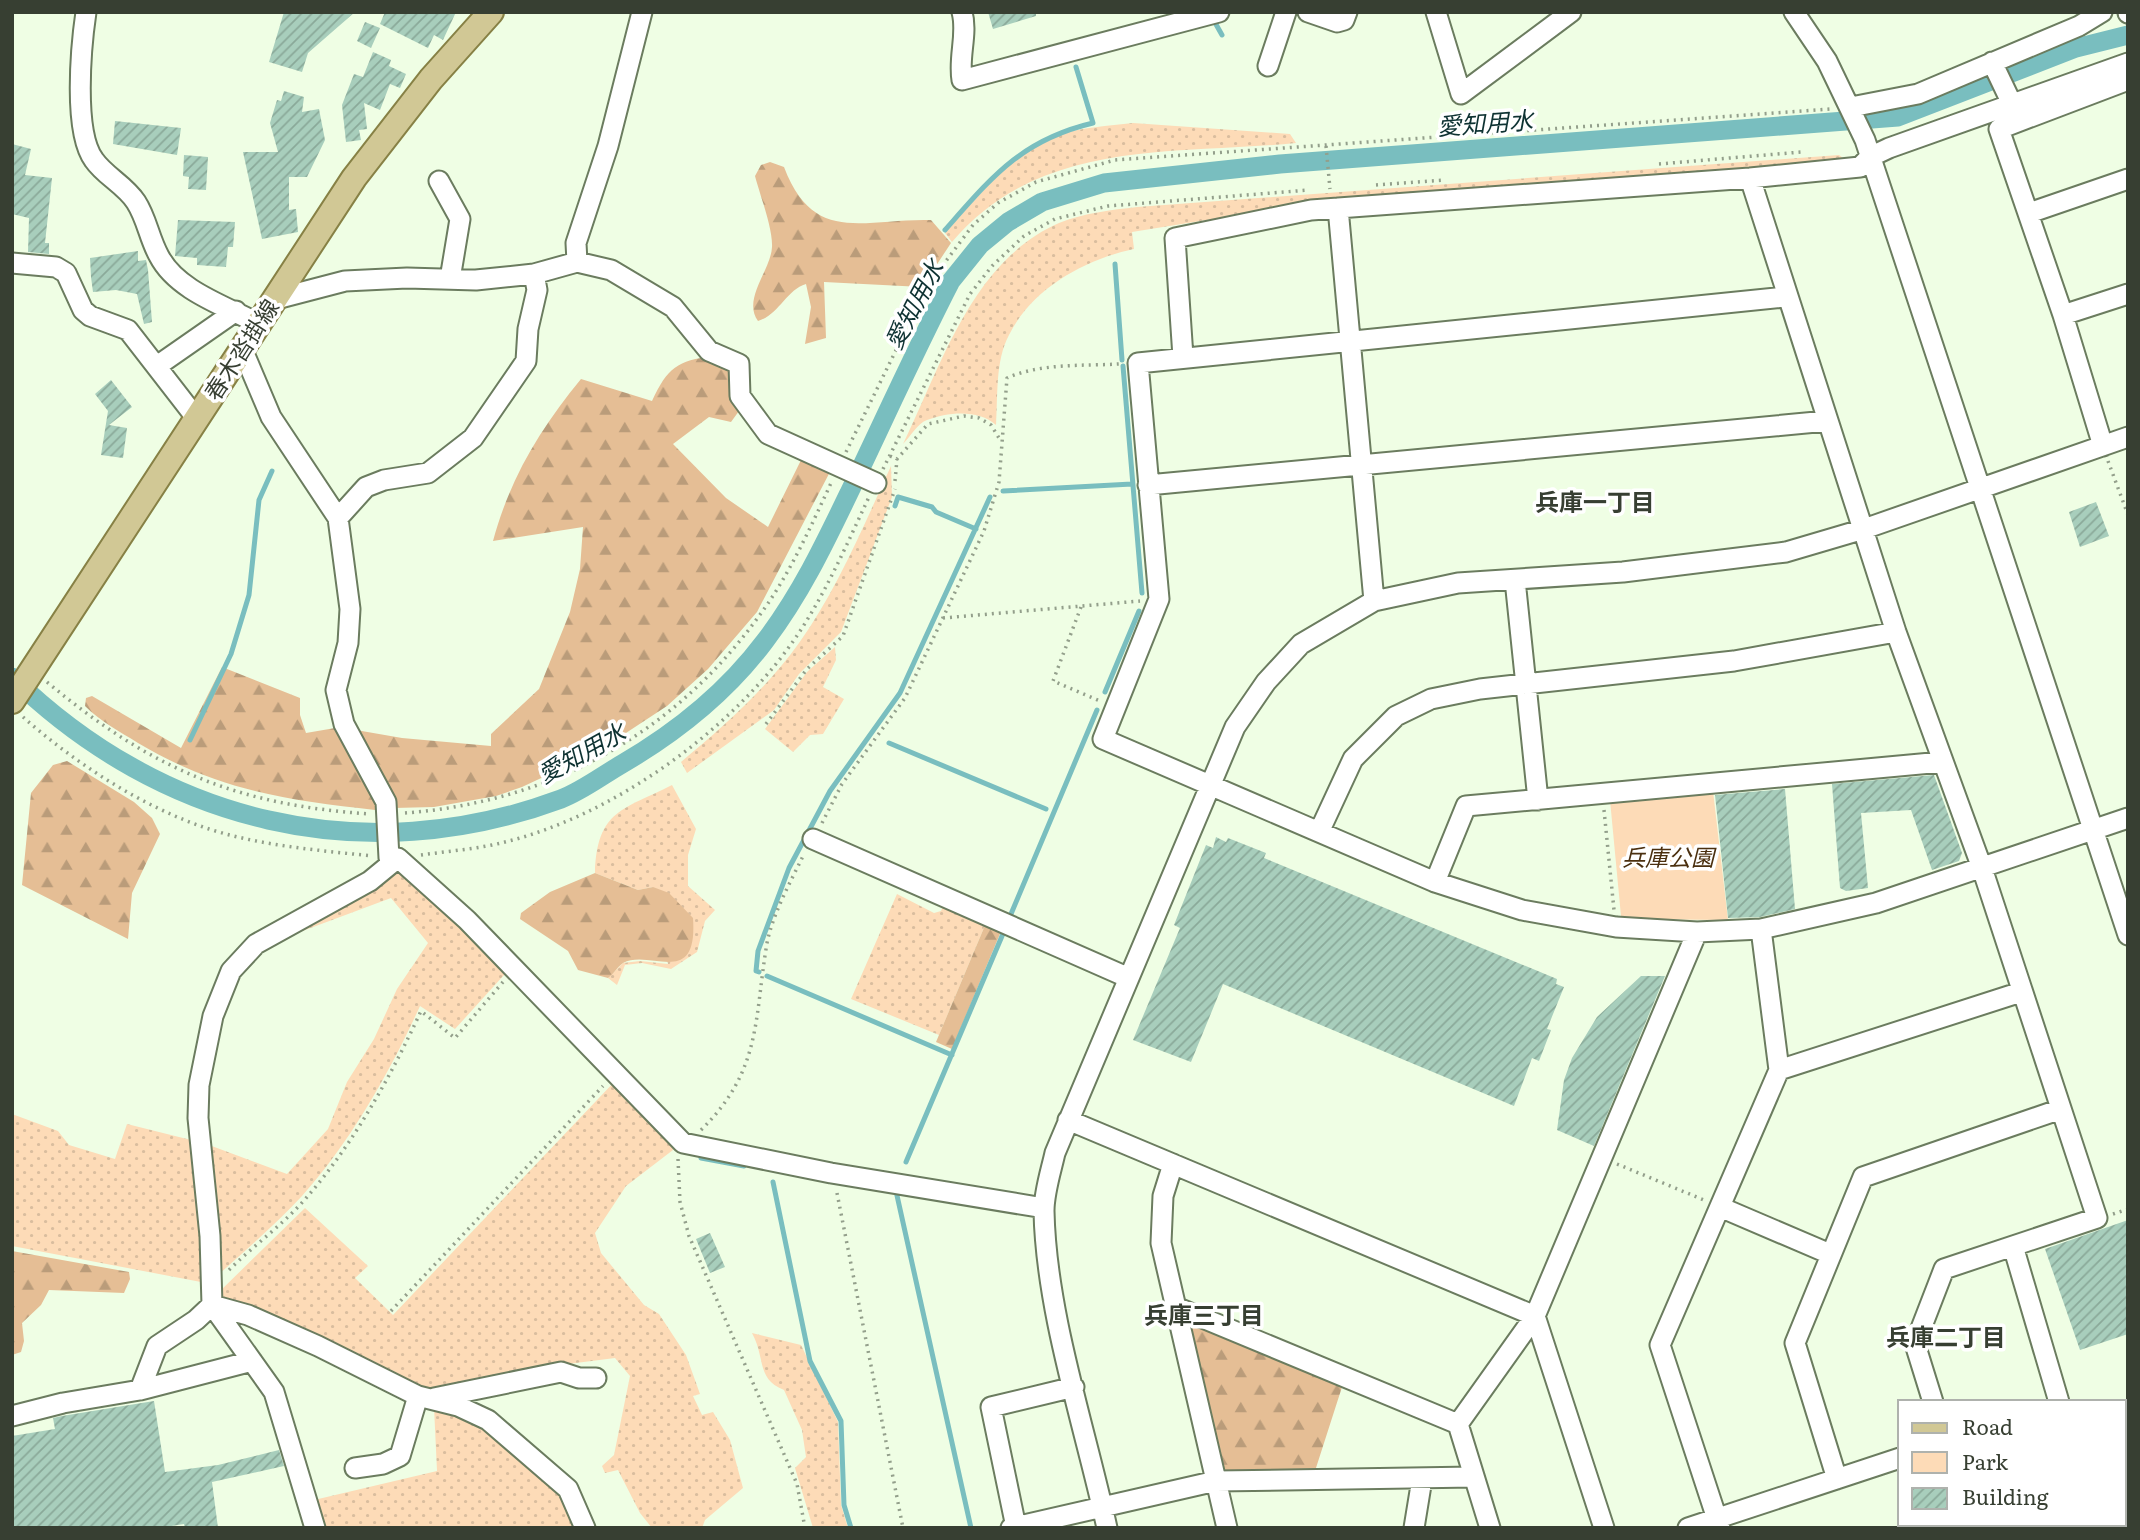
<svg xmlns="http://www.w3.org/2000/svg" width="2140" height="1540" font-family="Literata,'Noto Sans JP',serif">
	<style>
		.grass { fill: url(#grass-dots) }
		.forest { fill: url(#forest-firs) }
		.park { fill: #fddbb7 }
		.lines { fill: none; stroke-linecap: round; stroke-linejoin: round }
		.stream { stroke: #79bebf; stroke-width: 5 }
		.canal { stroke: #79bebf; stroke-width: 19 }
		.building { fill: url(#building-hatch) }
		.minor-casing { stroke: #6b7c5f; stroke-width: 23 }
		.major-casing { stroke: #878145; stroke-width: 28 }
		.path { stroke: #939f8b; stroke-width: 3.5; stroke-dasharray: 2 5; stroke-linecap: butt }
		.minor { stroke: #fff; stroke-width: 19 }
		.major { stroke: #d1c895; stroke-width: 24 }
		.labels { text-anchor: middle; stroke-width: 7; stroke-linejoin: round; paint-order: stroke }
		.street-label { font-size: 23px; fill: #373f32; stroke: #fff }
		.park-label { font-size: 23px; font-style: italic; fill: #4b3010; stroke: #fff }
		.water-label { font-size: 24px; font-style: italic; fill: #0e3232; stroke: #fff }
		.neighbourhood-label { font-size: 24px; font-weight: bold; fill: #373f32; stroke: #fff }
	</style>
	<defs>
		<pattern id="grass-dots" width="8" height="8" patternUnits="userSpaceOnUse" patternTransform="scale(1.75)"><rect width="8" height="8" fill="#fddbb7"/><path d="M2 2h.1M6 6h.1" fill="none" stroke="#d9bd9e" stroke-width="1.8" stroke-linecap="round"/></pattern>
		<pattern id="forest-firs" width="22" height="20" patternUnits="userSpaceOnUse" patternTransform="scale(1.75)"><rect width="22" height="20" fill="#e5be95"/><path d="M5 1l3.5 6h-7zM16 11l3.5 6h-7z" fill="#ba9c7a"/></pattern>
		<pattern id="building-hatch" width="6" height="6" patternUnits="userSpaceOnUse" patternTransform="scale(1.75)"><rect width="6" height="6" fill="#a8cebc"/><path d="M-1 1l2-2M0 6l6-6M5 7l2-2" fill="none" stroke="#8aa999"/></pattern>
	</defs>
	<rect width="100%" height="100%" fill="#effee4"/>
	<path class="grass" d="M1133,123L1290,134L1296,143C1173,155 1040,138 952,242L945,233C975,200 1016,149 1058,135C1082,127 1108,126 1133,123Z
		M1839,155L1847,161L1250,213L1132,232L1134,249C1086,259 1032,288 1009,335C995,361 998,397 996,425C979,409 948,412 927,420C918,423 910,437 903,444C942,364 972,261 1059,223C1084,213 1111,210 1137,207Z
		M891,466L892,497L841,632L799,674L774,710L687,773L681,762C724,726 766,689 799,643C837,590 864,525 891,466Z
		M835,647L836,660L823,687L844,699L823,734L810,735L793,752L765,729L807,672Z
		M672,785L696,829L688,855V886L715,910L705,921L697,952L671,969L642,963L625,965L617,985L608,978L623,963L640,961L668,964L653,887L638,890L595,873C597,810 623,810 672,785Z
		M405,869L504,968V975L455,1029L420,1006C391,1070 350,1143 302,1196C276,1224 246,1250 217,1276L209,1145L287,1174L328,1129L347,1082L374,1039L397,989L428,943L391,898L273,942Z
		M897,894L934,913L941,911L944,904L986,923L939,1035L851,999Z
		M616,1080L672,1141L673,1150L626,1186L595,1233L601,1253L644,1305L659,1314L686,1355L700,1394L693,1396L702,1415L713,1412L730,1440L743,1488L705,1520L702,1528H652L640,1513L618,1470L605,1473L602,1466L614,1455L630,1376L615,1358L568,1364L432,1392L221,1302L218,1293L305,1208L368,1266L355,1278L393,1315Z
		M12,1114L58,1131L69,1145L115,1159L127,1124L195,1141L201,1282L12,1246Z
		M752,1333L801,1345L838,1422L841,1505L848,1528H813L795,1468L806,1457L802,1430L784,1390C756,1379 766,1359 752,1333Z
		M434,1407L470,1415L563,1492L578,1528H321L314,1500L437,1471Z"/>
	<path class="forest" d="M770,162L784,167C814,246 864,218 931,220L951,243L922,287L824,282L826,338L805,344L811,307L806,284C786,290 779,315 758,321C742,299 771,270 772,247C773,229 760,195 755,176L761,165Z
		M713,356L735,366L739,411L731,422L709,417L673,444L726,498L768,527L804,454L832,468L757,612L708,669L667,706L597,752L522,787L496,796L434,807L394,808L356,730L402,738L491,746V734L539,689L570,612L580,569L583,527L493,541C510,478 540,429 581,379L652,401C668,367 677,361 713,356Z
		M222,667L300,698V715L306,733L335,728L378,806L375,810C285,800 217,790 138,743C119,731 101,722 85,706L86,698L92,696L181,748Z
		M67,761L134,802L152,818L160,834L132,893L128,939L22,885L31,793L53,765Z
		M595,873L638,890L653,887L669,893L693,918C698,990 650,948 623,963C617,967 614,974 608,978L578,970L568,951L520,919L521,913L550,892Z
		M986,923L1002,929L952,1049L936,1042Z
		M12,1251L129,1272L130,1279L124,1293L49,1290L41,1305L22,1323L24,1341L21,1352L12,1355Z
		M1195,1323L1342,1387L1315,1471L1228,1472L1220,1465L1188,1329Z"/>
	<path class="park" d="M1713,791L1728,920L1626,919L1621,916L1610,800Z"/>
	<g class="lines">
		<path class="stream" d="M1213,19L1222,35
			M945,230C992,177 1021,140 1093,123L1076,67
			M1115,264L1122,360
			M1123,366L1142,593
			M1003,491L1132,484
			M895,506L898,497L932,507L936,512L976,529
			M1105,692L1139,611
			M190,740L231,654L249,595L259,500L272,471
			M889,743L1046,809
			M1011,914L1097,710
			M759,972L756,971L758,951L789,868L830,791L900,693L990,497
			M767,976L952,1055
			M701,1158L744,1166
			M906,1162L1005,929
			M773,1182L810,1361L841,1421L844,1505L851,1528
			M896,1191L971,1528"/>
		<path class="canal" d="M12,677C162,823 364,872 561,799C582,791 603,775 622,764C677,732 726,693 765,641C800,595 824,545 849,493C883,422 915,351 951,281L980,245L1008,222L1042,202L1104,183L1280,164L1898,117L2076,48L2128,35"/>
	</g>
	<path class="building" d="M284,12H355L308,53L302,72L269,62Z
		M385,12H456L443,40L434,35L428,48L380,24Z
		M988,12H1036V16L993,29Z
		M365,22L380,28L371,48L357,41Z
		M373,52L391,60L389,66L406,74L400,88L390,84L380,110L364,103L367,129L359,130L361,140L346,142L342,105L354,74L363,77Z
		M284,91L304,97L302,112L319,109L325,140L307,177H289V210L296,209L298,232L262,239L243,152H278L270,123L277,100L281,101Z
		M115,121L181,128L177,155L113,144Z
		M12,144L31,149L25,175L52,178L45,243H49V254L28,252L29,218L12,214Z
		M184,155L208,157L206,190L188,189L189,177L183,176Z
		M178,220L235,222L233,247H228L226,267L197,265V258L175,256Z
		M138,251V261L146,260L148,270L152,322L144,324L137,294L116,290L93,292L91,277L90,258Z
		M111,380L132,407L109,425L127,428L123,458L101,455L108,411L95,394Z
		M2096,502L2109,536L2080,547L2069,512Z
		M1934,775L1962,853L1959,861L1932,870L1911,810L1861,813L1868,888L1846,891L1840,888L1832,784Z
		M1785,789L1795,909L1760,917L1728,918L1715,795Z
		M1216,837L1226,842L1228,838L1266,853L1264,858L1557,979L1556,984L1564,987L1547,1029L1551,1030L1539,1061L1532,1058L1514,1106L1223,984L1191,1062L1133,1040L1180,928L1174,925L1206,845L1213,848Z
		M1641,976H1665L1594,1146L1557,1130L1564,1080L1572,1058L1597,1017Z
		M2128,1220V1334L2080,1350L2045,1249Z
		M710,1233L725,1267L710,1273L696,1239Z
		M154,1401L165,1472L218,1465L279,1450L284,1466L212,1482L218,1528H185L184,1524L159,1528H12V1436L55,1429L53,1418L62,1416Z"/>
	<g class="lines">
		<g class="minor-casing">
			<path id="minor" d="M86,12C81,46 73,132 94,160C105,176 125,185 136,202C147,219 149,238 159,256C177,291 226,306 259,324
				M962,12C968,34 958,57 962,80L1219,12
				M1308,12L1337,22L1344,20L1347,12
				M1436,12L1461,94L1571,12
				M1794,12L1827,61L1865,140L2128,935
				M2128,12V13
				M1992,62L2012,104
				M1268,66L1286,12
				M1851,107L1918,94L2079,26L2102,12
				M1750,178L1896,632L1982,868L2097,1218L1944,1269L1915,1344L1933,1402
				M439,181L460,219L450,279
				M1338,208L1374,601
				M2029,213L2128,179
				M577,262L576,243L608,146L642,12
				M12,263L56,267L66,273L83,310L90,316L128,330L197,419
				M1785,297L1138,363L1159,599L1103,739L1435,882L1522,910L1616,927L1697,932L1761,929L1876,903L2128,818
				M276,299L345,281L407,278L476,280L534,274L577,262L611,270L673,307L709,351L739,364L740,396L768,434L876,483
				M2063,315L2128,294
				M243,351L271,417L338,518L350,609L348,643L336,690L344,724L386,802L389,858
				M1183,357L1175,238L1311,210L1750,178L1860,167L1870,157L1889,148L2128,63
				M157,366L236,311
				M2103,446L2063,315L1999,129L2128,80
				M1148,485L1827,421
				M338,518L366,487L384,480L428,473L473,438L526,361L528,329L537,290L534,274
				M1515,580L1538,800
				M1320,830L1353,759L1396,716L1431,699L1480,689L1734,661L1896,632
				M813,839L1129,978
				M1435,882L1466,806L1942,762
				M1779,1070L2021,992
				M1068,1120L1535,1316L1604,1528
				M1173,1164L1163,1196L1161,1243L1227,1528
				M1720,1207L1830,1254
				M2013,1246L2059,1402
				M212,1305L248,1315L318,1346L418,1396L458,1406L488,1420L568,1489L585,1528
				M1176,1307L1458,1424
				M140,1390L157,1346L196,1320L212,1305
				M434,1398L561,1372L579,1378H596
				M12,1416L63,1403L140,1390L252,1361
				M1458,1424L1535,1316L1697,932
				M1458,1424L1490,1528
				M355,1468L383,1464L400,1456L418,1396
				M1837,1479L1795,1343L1863,1177L2061,1109
				M1016,1527L991,1407L1074,1387
				M315,1528L274,1392L212,1305L210,1236L198,1118L199,1085L213,1016L231,971L256,944L370,881L398,858L467,920L683,1143L831,1173L1044,1208
				M1011,1528L1216,1481L1473,1477
				M1107,1528C1085,1427 1046,1313 1044,1211C1044,1192 1051,1171 1055,1153L1235,727L1266,682L1301,644L1374,601L1458,583L1623,572L1786,552L1864,529L2128,437
				M1414,1528L1422,1479
				M1688,1528L1900,1458
				M1720,1528L1660,1345L1779,1070L1761,929"/>
		</g>
		<g class="major-casing">
			<path id="major" d="M12,701L354,178L431,79L491,12"/>
		</g>
		<path class="path" d="M1326,146L1330,189
			M1659,164L1801,152
			M1376,185L1445,180
			M846,452L928,285L973,225L998,203L1036,182L1115,160L1830,109
			M890,456L897,459L928,424L964,416L979,418L991,425L999,438
			M2108,461L2128,515
			M883,469L970,294L992,266L1024,236L1055,219L1108,206L1309,190
			M895,481L897,459
			M1081,607L1053,681L1100,701
			M943,618L1140,601
			M47,682C150,768 235,805 370,814
			M23,717C75,763 142,807 209,829C262,846 317,850 372,856
			M766,724L807,669L843,636L895,489
			M1604,810L1614,910
			M405,813C550,802 674,734 759,616C789,576 811,526 832,481
			M822,823L842,784L905,698L984,531L999,482L1007,378C1040,363 1084,366 1119,364
			M421,855C449,851 478,849 505,842C611,816 725,735 789,647C822,602 845,548 869,497
			M701,1130C762,1070 754,1019 767,943C773,913 791,881 804,854
			M678,1159L680,1202L689,1236L797,1484L805,1528
			M1617,1164L1704,1200
			M837,1193L903,1528
			M2113,1214L2128,1209
			M229,1270C254,1245 284,1224 307,1197C354,1143 391,1076 421,1011L455,1038L503,982
			M391,1311L603,1086
			M2106,1524L2107,1528"/>
		<use href="#minor" class="minor"/>
		<use href="#major" class="major"/>
	</g>
	<g class="labels">
		<g class="street-label">
			<text transform="translate(242 350) rotate(-57)" y="8">春木沓掛線</text>
		</g>
		<g class="park-label">
			<text x="1668" y="866">兵庫公園</text>
		</g>
		<g class="water-label">
			<text transform="translate(1485 124) rotate(-4)" y="8">愛知用水</text>
			<text transform="translate(915 305) rotate(-62)" y="8">愛知用水</text>
			<text transform="translate(582 754) rotate(-29)" y="8">愛知用水</text>
		</g>
		<g class="neighbourhood-label">
			<text x="1595" y="511">兵庫一丁目</text>
			<text x="1204" y="1324">兵庫三丁目</text>
			<text x="1946" y="1346">兵庫二丁目</text>
		</g>
	</g>
	<rect width="2140" height="1540" fill="none" stroke="#373f32" stroke-width="28"/>
	<rect x="1898" y="1400" width="228" height="126" fill="#ffffff" stroke="#afb2ad" stroke-width="2"/>
	<rect x="1912" y="1423" width="35" height="10" fill="#d1c895" stroke="#afb2ad" stroke-width="2"/>
	<text x="1962" y="1435" font-size="21" fill="#373f32">Road</text>
	<rect x="1912" y="1452" width="35" height="21" fill="#fddbb7" stroke="#afb2ad" stroke-width="2"/>
	<text x="1962" y="1470" font-size="21" fill="#373f32">Park</text>
	<rect x="1912" y="1488" width="35" height="21" fill="url(#building-hatch)" stroke="#afb2ad" stroke-width="2"/>
	<text x="1962" y="1505" font-size="21" fill="#373f32">Building</text>
</svg>
